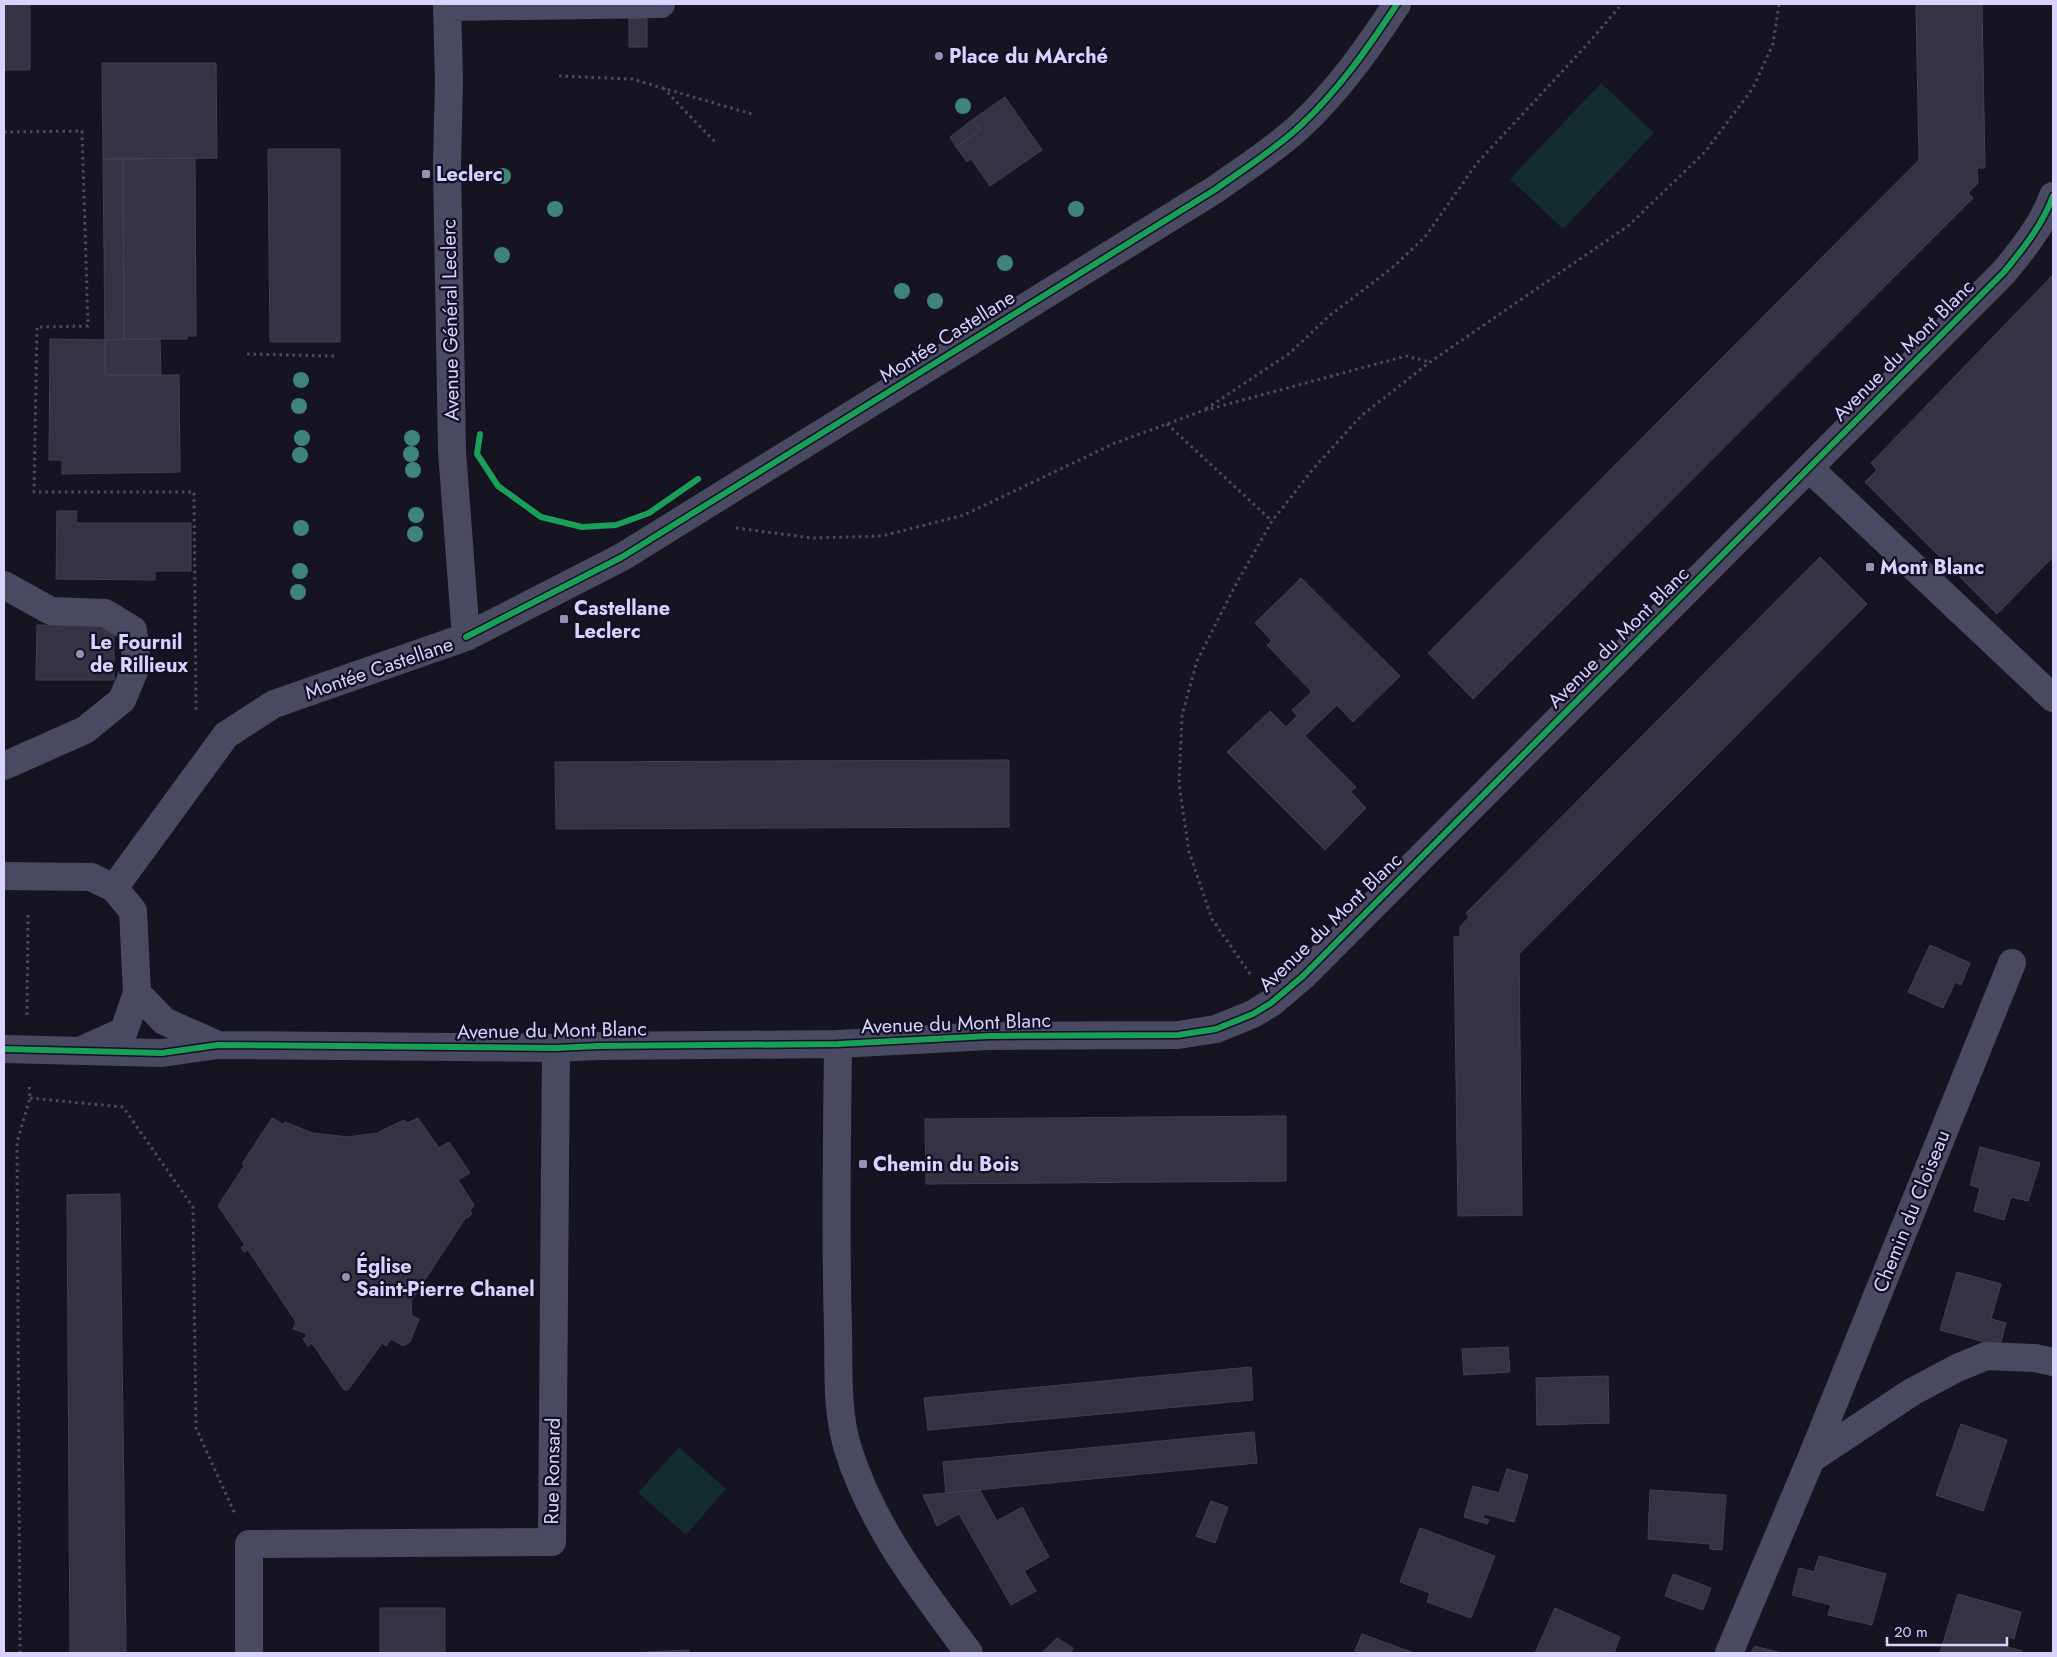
<svg xmlns="http://www.w3.org/2000/svg" width="2057" height="1657" font-family="Jost,sans-serif">
	<style>
		.green { fill: #132c2d }
		.building { fill: #343243; stroke: #433f54 }
		.lines { fill: none; stroke-linecap: round; stroke-linejoin: round }
		.path { stroke: #44505f; stroke-width: 3; stroke-dasharray: 2.5 4; stroke-linecap: butt }
		.minor { stroke: #4a4962; stroke-width: 28 }
		.cycleway-casing { stroke: #130f26; stroke-width: 9 }
		.cycleway { stroke: #1a9f57; stroke-width: 6 }
		.tree { fill: #3e8478 }
		.poi-dot { fill: #9591b1; stroke: #130f26; stroke-width: 2 }
		.labels { text-anchor: middle; stroke-width: 4.5; stroke-linejoin: round; paint-order: stroke }
		.poi-label { font-size: 20px; font-weight: bold; fill: #d9d4ff; stroke: #130f26; text-anchor: start }
		.street-label { font-size: 20px; fill: #d9d4ff; stroke: #130f26 }
	</style>
	<rect width="100%" height="100%" fill="#161421"/>
	<path class="green" d="M1601,83L1654,133L1563,229L1510,179Z
		M679,1447L726,1489L686,1535L638,1493Z"/>
	<path class="building" d="M4,4H30V70H4Z
		M1916,4H1982L1985,168H1977L1978,183L1968,193L1973,198L1473,699L1428,653L1919,160Z
		M629,18H647V47H629Z
		M102,63H216L217,158L103,159Z
		M1005,97L1042,150L990,186L971,159L967,162L956,147L980,130L972,120Z
		M972,120L980,130L956,147L950,137Z
		M268,149H340V342H270Z
		M195,158L196,336H187V339H124L123,159Z
		M103,159H123L124,339L105,340Z
		M2053,275V557L1997,614L1865,482L1877,470L1871,463Z
		M50,339L105,340V375H179L180,472L62,474V460H49Z
		M160,339L161,375H105V340Z
		M57,511H77L76,523H191V571H155V580L56,579Z
		M1820,557L1867,604L1519,954L1522,1215L1458,1216L1454,937H1460V927L1469,917L1466,913Z
		M1301,578L1400,676L1353,722L1337,705L1305,736L1356,787L1351,792L1366,808L1325,850L1227,752L1270,711L1286,727L1297,716L1292,710L1312,692L1267,645L1272,641L1255,623Z
		M37,625L114,626V680H36Z
		M1009,760V827L556,829L555,762Z
		M1930,945L1970,963L1961,985L1955,982L1943,1008L1908,992Z
		M1286,1116V1181L926,1184L925,1119Z
		M272,1118L284,1125L285,1122L312,1133L348,1137L377,1133L404,1120L407,1123L418,1118L439,1148L449,1142L470,1173L458,1180L474,1205L470,1211L472,1213L468,1218L466,1217L411,1301L412,1316L419,1319L410,1342L403,1346L391,1339L386,1346L382,1343L348,1390H344L312,1343L308,1346L303,1339L307,1336L305,1333L293,1329L296,1322L248,1250L244,1252L241,1248L245,1245L218,1206L244,1166L242,1164Z
		M1980,1147L2040,1163L2028,1201L2011,1197L2004,1220L1974,1211L1980,1188L1970,1185Z
		M120,1194L126,1653H70L67,1195Z
		M1957,1272L2001,1284L1991,1319L2006,1323L2000,1346L1940,1330Z
		M1508,1347L1510,1372L1464,1375L1462,1349Z
		M1251,1367L1253,1400L928,1430L924,1398Z
		M1608,1376L1609,1423L1537,1425L1536,1378Z
		M1961,1424L2007,1440L1983,1511L1936,1495Z
		M1254,1432L1257,1463L946,1493L943,1462Z
		M1507,1469L1528,1475L1514,1522L1485,1514L1483,1518L1489,1520L1487,1524L1464,1517L1473,1486L1499,1493Z
		M980,1490L997,1521L1022,1507L1049,1557L1024,1571L1036,1591L1011,1605L959,1514L937,1526L923,1495Z
		M1650,1490L1726,1495L1722,1550L1710,1549V1544L1648,1539Z
		M1211,1501L1228,1507L1215,1543L1196,1536Z
		M1420,1528L1495,1556L1471,1618L1427,1602L1430,1593L1400,1582Z
		M1819,1556L1886,1574L1872,1625L1828,1615L1831,1605L1792,1595L1799,1568L1814,1572Z
		M1673,1574L1711,1588L1703,1610L1665,1596Z
		M1958,1594L2021,1612L2014,1639L2007,1636L2004,1646L2022,1651L2021,1653H1940Z
		M380,1608H445V1653H380Z
		M1555,1608L1620,1637L1614,1653H1535Z
		M1362,1634L1414,1653H1354Z
		M1057,1638L1073,1648L1071,1653H1042Z
		M1755,1646L1758,1647L1782,1653H1751Z
		M689,1650L690,1653H626Z"/>
	<g class="lines">
		<path class="path" d="M559,76L632,79L755,115
			M663,88L717,144
			M4,132L82,131L88,326L37,327L34,492H194L196,710
			M247,354L334,356
			M1206,409L1290,353L1329,316L1392,268L1425,237L1477,163L1584,48L1622,4
			M1167,424L1272,521
			M736,528L812,538L882,536L964,515L1115,443L1167,424L1202,411L1406,356L1430,362
			M1250,974L1212,919L1189,852L1179,784L1182,715L1197,661L1235,586L1272,521L1314,468L1361,416L1430,362L1628,226L1705,152L1753,88L1773,44L1779,4
			M27,1015L28,911
			M30,1098L123,1107L193,1207L196,1428L235,1514
			M20,1653L17,1142L30,1098L29,1084"/>
		<path class="minor" d="M447,4L449,82L447,165L452,451L466,637
			M447,7L661,4
			M1809,468L2053,698
			M4,585L51,611L105,613L133,630L137,664L122,700L85,730L4,766
			M4,876L91,877L114,888L133,911L137,993L124,1031L86,1048
			M114,888L226,735L274,704L466,637L622,557L1216,189C1244,169 1274,150 1299,127C1338,91 1368,48 1397,4
			M137,993L164,1021L218,1045
			M838,1044C837,1139 835,1234 838,1329C839,1368 836,1411 848,1449C872,1526 921,1589 969,1653
			M4,1049L162,1053L218,1045L556,1048L598,1046L838,1044L989,1036L1178,1035L1216,1029L1253,1014L1271,1003L1303,976L2004,272C2023,249 2043,224 2053,196
			M1811,1459L1912,1392L1957,1368L1986,1356L2035,1358L2053,1362
			M249,1653V1544L552,1542L556,1048
			M1729,1653L1811,1459L2012,963"/>
		<g class="cycleway-casing">
			<path id="cycleway" d="M480,434L477,454L498,486L541,517L582,527L616,525L649,513L698,479
				M466,637L622,557L1216,189C1244,169 1274,150 1299,127C1338,91 1368,48 1397,4
				M4,1049L162,1053L218,1045L556,1048L598,1046L838,1044L989,1036L1178,1035L1216,1029L1253,1014L1271,1003L1303,976L2004,272C2023,249 2043,224 2053,196"/>
		</g>
		<use href="#cycleway" class="cycleway"/>
	</g>
	<g class="tree">
		<circle cx="963" cy="106" r="8"/>
		<circle cx="503" cy="176" r="8"/>
		<circle cx="555" cy="209" r="8"/>
		<circle cx="1076" cy="209" r="8"/>
		<circle cx="502" cy="255" r="8"/>
		<circle cx="1005" cy="263" r="8"/>
		<circle cx="902" cy="291" r="8"/>
		<circle cx="935" cy="301" r="8"/>
		<circle cx="301" cy="380" r="8"/>
		<circle cx="299" cy="406" r="8"/>
		<circle cx="302" cy="438" r="8"/>
		<circle cx="412" cy="438" r="8"/>
		<circle cx="411" cy="454" r="8"/>
		<circle cx="300" cy="455" r="8"/>
		<circle cx="413" cy="470" r="8"/>
		<circle cx="416" cy="515" r="8"/>
		<circle cx="301" cy="528" r="8"/>
		<circle cx="415" cy="534" r="8"/>
		<circle cx="300" cy="571" r="8"/>
		<circle cx="298" cy="592" r="8"/>
	</g>
	<g class="poi-dot">
		<circle cx="939" cy="56" r="5"/>
		<rect x="421" y="169" width="10" height="10" rx="2.5"/>
		<rect x="1865" y="562" width="10" height="10" rx="2.5"/>
		<rect x="559" y="614" width="10" height="10" rx="2.5"/>
		<circle cx="80" cy="654" r="5"/>
		<rect x="858" y="1159" width="10" height="10" rx="2.5"/>
		<circle cx="346" cy="1277" r="5"/>
	</g>
	<g class="labels">
		<g class="poi-label">
			<text x="949" y="63">Place du MArché</text>
			<text x="436" y="181">Leclerc</text>
			<text x="1880" y="574">Mont Blanc</text>
			<text x="574" y="615">Castellane<tspan x="574" dy="23">Leclerc</tspan></text>
			<text x="90" y="649">Le Fournil<tspan x="90" dy="23">de Rillieux</tspan></text>
			<text x="873" y="1171">Chemin du Bois</text>
			<text x="356" y="1273">Église<tspan x="356" dy="23">Saint-Pierre Chanel</tspan></text>
		</g>
		<g class="street-label">
			<text transform="translate(450 320) rotate(-91)" y="7">Avenue Général Leclerc</text>
			<text transform="translate(947 336) rotate(-32)" y="7">Montée Castellane</text>
			<text transform="translate(1903 350) rotate(-45)" y="7">Avenue du Mont Blanc</text>
			<text transform="translate(1618 637) rotate(-45)" y="7">Avenue du Mont Blanc</text>
			<text transform="translate(379 668) rotate(-19)" y="7">Montée Castellane</text>
			<text transform="translate(1330 922) rotate(-44)" y="7">Avenue du Mont Blanc</text>
			<text transform="translate(956 1023) rotate(-2)" y="7">Avenue du Mont Blanc</text>
			<text transform="translate(552 1030) rotate(-1)" y="7">Avenue du Mont Blanc</text>
			<text transform="translate(1911 1211) rotate(-68)" y="7">Chemin du Cloiseau</text>
			<text transform="translate(552 1471) rotate(-89)" y="7">Rue Ronsard</text>
		</g>
	</g>
	<rect width="2057" height="1657" fill="none" stroke="#d9d4ff" stroke-width="10"/>
	<path d="M1887 1637v8h120v-8" fill="none" stroke="#d9d4ff" stroke-width="2.5"/>
	<text x="1894" y="1637" font-size="15" fill="#d9d4ff" stroke="#130f26" stroke-width="4" paint-order="stroke">20 m</text>
</svg>
